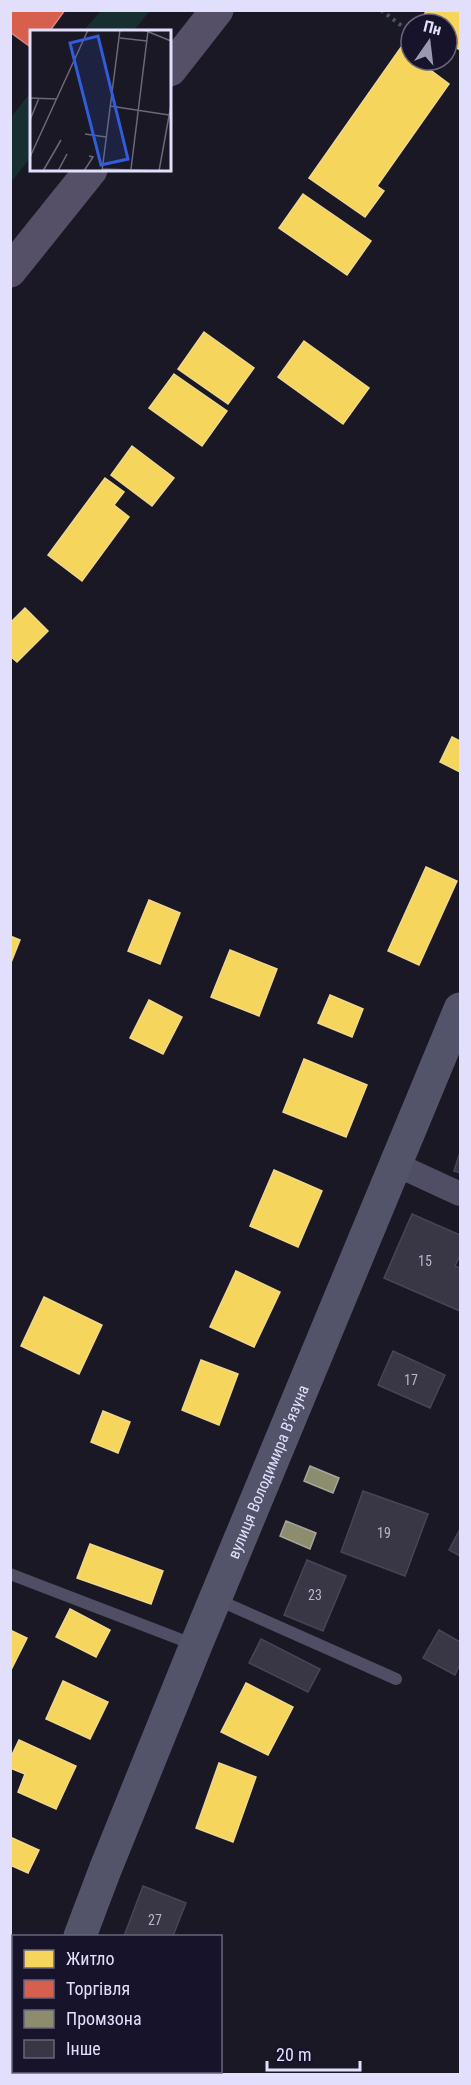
<svg xmlns="http://www.w3.org/2000/svg" width="471" height="2085" font-family="'Roboto Condensed',sans-serif">
	<style>
		.green { fill: #172f30 }
		.homes { fill: #f6d55c; stroke: #f0d88c; stroke-width: 1.5 }
		.shops { fill: #d6604d; stroke: #d98682; stroke-width: 1.5 }
		.industry { fill: #8c8c6e; stroke: #a6a599; stroke-width: 1.5 }
		.building { fill: #393746; stroke: #474457; stroke-width: 1.5 }
		.lines { fill: none; stroke-linecap: round; stroke-linejoin: round }
		.path { stroke: #495461; stroke-width: 4; stroke-dasharray: 3 4.5; stroke-linecap: butt }
		.lane { stroke: #4f4e64; stroke-width: 12 }
		.street { stroke: #4f4e64; stroke-width: 24 }
		.secondary { stroke: #53536a; stroke-width: 33 }
		.primary { stroke: #564f68; stroke-width: 33 }
		.labels { text-anchor: middle; stroke-width: 6; stroke-linejoin: round; paint-order: stroke }
		.number-label { font-size: 14px; fill: #b7b5ce }
		.street-label { font-size: 16px; fill: #e1dffc; stroke: #17132a }
		.inset-road { fill: none; stroke: #6a687b; stroke-width: 1.5 }
		.view { fill: #315cdc; fill-opacity: 0.15; stroke: #315cdc; stroke-width: 3 }
		.inset-edge { fill: none; stroke: #e1dffc; stroke-width: 3 }
	</style>
	<rect width="100%" height="100%" fill="#1a1825"/>
	<g class="green">
		<path d="M101,11v-1l49,1 -17,20h-50z"/>
		<path d="M31,92v65l-20,25v-65z"/>
	</g>
	<g class="homes">
		<path d="M427,10h33v40l-13,-9v-17h-29z"/>
		<path d="M411,33v27h12l-2,3 28,21 -72,102 7,5 -19,26 -56,-39z"/>
		<path d="M303,194l68,47 -24,34 -68,-47z"/>
		<path d="M204,332l50,36 -26,36 -50,-35z"/>
		<path d="M304,341l65,47 -26,36 -65,-47z"/>
		<path d="M174,374l53,37 -25,35 -53,-38z"/>
		<path d="M132,446l42,32 -22,28 -41,-31z"/>
		<path d="M105,478l19,14 -10,13 15,12 -47,64 -34,-26z"/>
		<path d="M25,608l23,23 -31,31 -7,-6v-33z"/>
		<path d="M452,737l8,4v31l-20,-10z"/>
		<path d="M426,867l31,14 -38,84 -31,-14z"/>
		<path d="M149,900l31,13 -20,51 -32,-13z"/>
		<path d="M10,936l10,4 -10,25z"/>
		<path d="M230,950l47,19 -18,47 -48,-19z"/>
		<path d="M330,995l33,14 -11,28 -34,-14z"/>
		<path d="M149,1000l33,17 -19,37 -33,-16z"/>
		<path d="M304,1059l63,26 -21,52 -63,-25z"/>
		<path d="M274,1170l48,21 -24,56 -48,-21z"/>
		<path d="M236,1271l44,21 -26,55 -44,-20z"/>
		<path d="M44,1297l58,28 -23,49 -58,-28z"/>
		<path d="M201,1360l37,14 -19,51 -37,-15z"/>
		<path d="M103,1411l27,11 -12,31 -27,-11z"/>
		<path d="M90,1544l73,27 -12,33 -74,-26z"/>
		<path d="M70,1609l40,21 -14,27 -40,-20z"/>
		<path d="M10,1630l17,8 -17,34z"/>
		<path d="M63,1681l45,21 -18,37 -44,-20z"/>
		<path d="M246,1683l47,24 -25,48 -47,-23z"/>
		<path d="M19,1740l57,26 -20,43 -38,-17 7,-18 -15,-6v-9z"/>
		<path d="M219,1763l37,14 -23,65 -37,-14z"/>
		<path d="M10,1837l29,13 -11,23 -18,-8z"/>
		<path d="M10,1964l4,3v18l-4,3z"/>
	</g>
	<path class="shops" d="M10,10h55l-16,22h-17v16l-22,-16z"/>
	<g class="industry">
		<path d="M310,1466l29,12 -6,15 -29,-12z"/>
		<path d="M286,1521l30,12 -6,16 -30,-13z"/>
	</g>
	<g class="building">
		<path d="M460,1152v21l-6,-2z"/>
		<path d="M412,1214l48,21v20l-5,11 5,2v43l-76,-33z"/>
		<path d="M393,1351l52,24 -15,33 -52,-23z"/>
		<path d="M363,1491l65,23 -23,62 -64,-24z"/>
		<path d="M460,1529v27l-11,-6z"/>
		<path d="M307,1560l39,16 -23,55 -39,-16z"/>
		<path d="M439,1630l21,12v22l-5,11 -32,-17z"/>
		<path d="M261,1639l59,30 -12,23 -59,-29z"/>
		<path d="M143,1886l43,17 -13,33h-49z"/>
	</g>
	<g class="lines">
		<g class="path">
			<path d="M381,10l30,23"/>
			<path d="M10,1944l4,2"/>
		</g>
		<g class="lane">
			<path d="M10,1574l185,71"/>
			<path d="M216,1599l180,80"/>
		</g>
		<path class="street" d="M395,1164l65,30"/>
		<g class="secondary">
			<path id="s1" d="M80,1936l25,-66 91,-225 264,-636"/>
			<path d="M29,2074l1,-2"/>
		</g>
		<g class="primary">
			<path d="M170,70l47,-60"/>
			<path d="M10,271l81,-101"/>
		</g>
	</g>
	<g class="labels">
		<g class="number-label">
			<text x="425" y="1266">15</text>
			<text x="411" y="1385">17</text>
			<text x="384" y="1538">19</text>
			<text x="315" y="1600">23</text>
			<text x="155" y="1925">27</text>
		</g>
		<g class="street-label">
			<text dy="6" stroke="none"><textPath href="#s1" startOffset="501">вулиця Володимира В'язуна</textPath></text>
		</g>
	</g>
	<g transform="translate(30 30)">
		<rect width="141" height="141" fill="#1a1825"/>
		<path class="inset-road" d="M114,0l27,11M90,8l27,3M0,68l27,1M80,76l59,9M0,90l9,-22M55,104l21,3M0,127l58,-127M72,139l57,2M101,139l17,-138M13,141l18,-31M28,141l9,-17M54,141l9,-14 -4,-1M72,141l18,-141M129,141l12,-66"/>
		<path class="view" d="M68,6l30,123 -27,6 -31,-122z"/>
		<rect width="141" height="141" class="inset-edge"/>
	</g>
	<rect width="471" height="2085" fill="none" stroke="#e1dffc" stroke-width="24"/>
	<rect x="12" y="1935" width="210" height="138" fill="#17132a" stroke="#68657e" stroke-width="1.5"/>
	<rect x="24" y="1950" width="30" height="18" fill="#f6d55c" stroke="#68657e" stroke-width="1.5"/>
	<text x="66" y="1965" font-size="18" fill="#e1dffc">Житло</text>
	<rect x="24" y="1980" width="30" height="18" fill="#d6604d" stroke="#68657e" stroke-width="1.5"/>
	<text x="66" y="1995" font-size="18" fill="#e1dffc">Торгівля</text>
	<rect x="24" y="2010" width="30" height="18" fill="#8c8c6e" stroke="#68657e" stroke-width="1.5"/>
	<text x="66" y="2025" font-size="18" fill="#e1dffc">Промзона</text>
	<rect x="24" y="2040" width="30" height="18" fill="#393746" stroke="#68657e" stroke-width="1.5"/>
	<text x="66" y="2055" font-size="18" fill="#e1dffc">Інше</text>
	<g transform="translate(429 42) rotate(14)"><circle r="28" fill="#17132a" stroke="#68657e" stroke-width="1.5"/>
	<path d="M0-4.5L10 22L0 15L-10 22Z" fill="#9b99b1"/>
	<text y="-9" font-size="16" font-weight="bold" text-anchor="middle" fill="#e1dffc">Пн</text>
	</g>
	<path d="M267 2061v9h93v-9" fill="none" stroke="#e1dffc" stroke-width="3"/>
	<text x="276" y="2061" font-size="18" fill="#e1dffc" stroke="#17132a" stroke-width="4.5" paint-order="stroke">20 m</text>
</svg>
